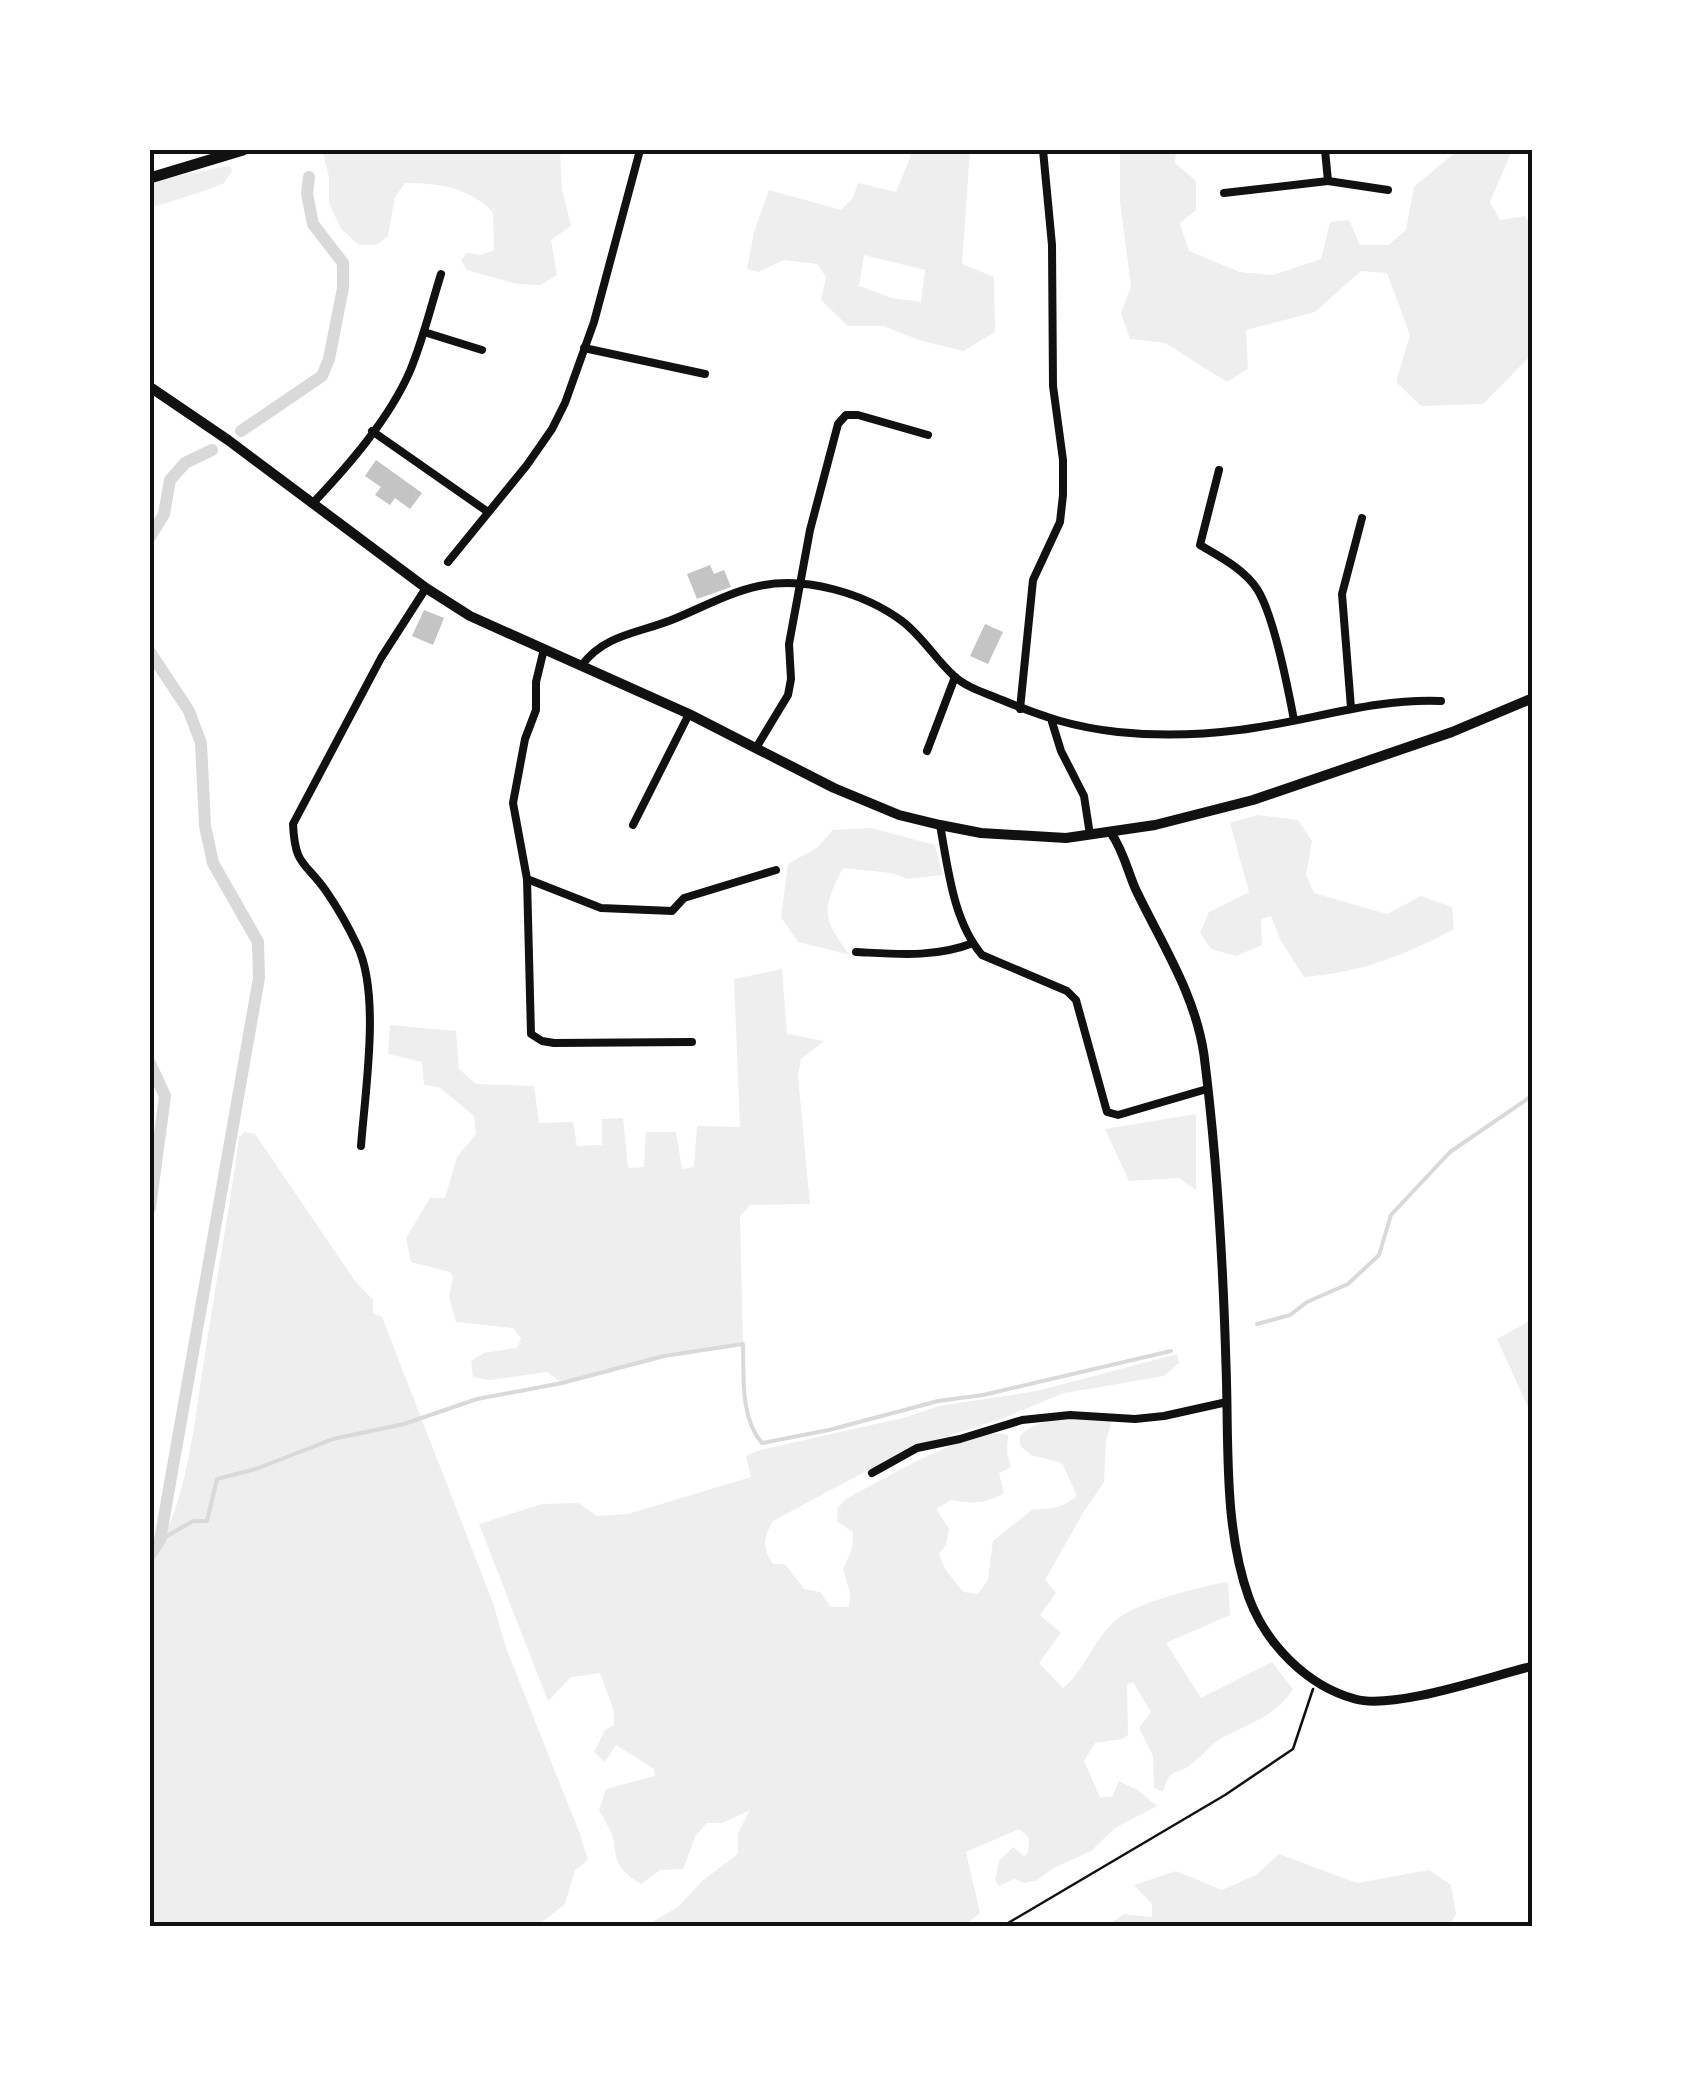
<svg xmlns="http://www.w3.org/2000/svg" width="1683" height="2076" font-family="'Golos Text',sans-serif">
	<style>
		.green { fill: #eee; fill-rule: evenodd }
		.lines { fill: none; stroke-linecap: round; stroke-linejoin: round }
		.stream { stroke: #d9d9d9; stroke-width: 4 }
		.canal { stroke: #d9d9d9; stroke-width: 12 }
		.building { fill: #c4c4c4 }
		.path { stroke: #111; stroke-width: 2.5 }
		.minor { stroke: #111; stroke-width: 8 }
		.tertiary { stroke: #111; stroke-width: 9 }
		.secondary { stroke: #111; stroke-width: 10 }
		.trunk { stroke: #111; stroke-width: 11 }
		.neatline { fill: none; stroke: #111; stroke-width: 4 }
	</style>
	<rect width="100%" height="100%" fill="#fff"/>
	<g class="green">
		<path d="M329,150h231l2,39 9,37 -20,14 6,35 -17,10 -23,-1 -50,-14 -6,-10 6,-7 14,2 13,-5 -1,-38c-25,-25 -54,-29 -88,-29l-10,14 -7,39 -12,9h-17l-18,-16 -12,-26v-26l-6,-24z"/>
		<path d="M910,150h60l-8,114 32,13 1,55 -32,19 -41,-10 -39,-15h-35l-27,-26 5,-23 -9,-13 -33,-4 -26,12 -11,-3 7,-37 15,-42 72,20 12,-12 5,-15 38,9 14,-34zM864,255l61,15 -4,32 -29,-4 -33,-12z"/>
		<path d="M1120,150h56l-1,13 21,18v29l-16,13 9,28 51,21 33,3 48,-16 9,-37 19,-2 11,25h28l18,-15 8,-43 44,-37h49l3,5 -20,47 10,18 25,-4 8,12v125l-50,51 -62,2 -25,-24 14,-47 -23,-62 -26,-2 -46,41 -69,18 2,39 -21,13 -62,-39 -35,-4 -9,-26 10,-26 -11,-86z"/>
		<path d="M230,166l2,5 -8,12 -17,7 -57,18v-27z"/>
		<path d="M1257,815l41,5 14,21 -6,34 8,18 73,21 34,-18 31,11 2,22c-48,26 -95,44 -150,48l-24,-38 -9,-23 -10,3 1,26 -26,11 -25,-7 -11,-16 9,-21 40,-20 -19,-69z"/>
		<path d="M871,828l64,17 8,30 -35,4 -17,-6 -48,-5c-21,41 -22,50 7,87l-52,-13 -17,-25 7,-53 30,-17 15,-17z"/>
		<path d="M782,969l5,65 37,7 -23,18 -3,17 12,128 -60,1 -10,11 3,128 -80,12 -101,27 -15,-11 -57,8 -17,-3 -2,-16 13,-8 33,-5 4,-10 -8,-10 -57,-6 -7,-25 4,-20 -3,-5 -39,-10 -5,-24 24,-40h15l12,-41 19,-23 -2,-18 -35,-29 -15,-2 -2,-23 -34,-8 2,-29 66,6 3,38 17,15 58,2 5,37 34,-1 4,24 25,-1v-26l21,-1 5,50 16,-1 2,-35h30l6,37 12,-2 3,-41 43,1 -6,-148z"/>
		<path d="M1196,1114v76l-17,-12 -50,3 -24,-52z"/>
		<path d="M244,1132l11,2 100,147 18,19v13l9,4 111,286 13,45 74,186 8,26 -13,10 -10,34 -24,19 1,3h-392v-365c37,-52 44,-138 54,-200 11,-75 25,-148 35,-223z"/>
		<path d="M1533,1319v99l-36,-79z"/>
		<path d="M1177,1354l2,9 -15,13 -100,17 -63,26 -66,21 -67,30 -95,51c-10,17 -11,27 0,43h12l19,25 16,3 11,15h18l1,-14 -7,-24 9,-20 1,-17 -15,-10 -1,-13 9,-10c31,-16 130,-76 162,-64l-1,18 4,14 -12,6 5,20c-18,11 -33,11 -53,7l-15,9 13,20 -3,16 -7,9 6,15 18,23 15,2 10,-14 5,-39 40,-32c17,1 30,-1 44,-13l-15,-33 -31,-8 -11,-9v-10c23,-22 63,-22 93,-19l-7,24 -2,41 -21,31 -38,67 11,13 -16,22 21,18 -22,30 24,25c23,-18 30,-49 53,-68 19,-17 85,-34 112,-38l2,33 -64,28 35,55 71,-36 21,27c-17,27 -42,34 -70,48 -12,7 -19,17 -29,25 -17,15 -24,3 -31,30l-9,-4 -1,-32 -14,-28 12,-16 -18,-30 -6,3 1,50 -6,4 -27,4 -11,18 16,36h12l7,-16 20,10 18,15 -42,22 -24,23 -39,18 -16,12 -12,2 -10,-4 -15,7 -4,-6 4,-19 14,-14 11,9 4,-4 1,-14 -10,-9 -53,23 14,61 -16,13h-319l33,-19 24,-26 36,-27v-21l12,-23 -28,13h-15l-11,12 -13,34 -23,1 -19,14c-20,-12 -25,-19 -27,-41 -1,-11 -10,-23 -15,-33l7,-21 49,-13 -1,-7 -38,-24 -11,17 -11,-10 11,-22 9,-5v-14l-14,-38 -29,4 -23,24 -69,-177 63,-20 36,-1 19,13 31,-2 123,-37 -5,-21 14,-6 147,-33 32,-11 98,-15z"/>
		<path d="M1279,1854l78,29 72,-13 22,15 5,29 -7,12h-342l17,-12 28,3v-13l-18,-19 42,-14 46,19 34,-15z"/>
	</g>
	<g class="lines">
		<g class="stream">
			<path d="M1257,1324l33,-9 17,-13 41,-18 31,-29 12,-40 59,-63 83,-57"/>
			<path d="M160,1540l33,-19h14l10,-42 39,-10 77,-30 71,-15 73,-25 85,-16 102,-27 79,-12c1,32 -3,74 19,99l67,-13 109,-29 45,-6 188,-44"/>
		</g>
		<g class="canal">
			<path d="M241,431l81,-55 7,-17 14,-71v-25l-30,-39 -6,-30 2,-17"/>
			<path d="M150,537l14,-23 6,-34 15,-17 27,-13"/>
			<path d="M150,652l39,59 12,32 4,83 8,37 45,79 1,36 -99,562 -10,15"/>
			<path d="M150,1063l15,33 -15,112"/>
		</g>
	</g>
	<g class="building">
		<path d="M376,460l46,33 -12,16 -15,-11 -5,7 -15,-10 6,-8 -16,-11z"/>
		<path d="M710,565l4,9 10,-4 7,17 -34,12 -10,-25z"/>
		<path d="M424,610l20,8 -11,27 -21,-9z"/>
		<path d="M985,624l18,8 -15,32 -18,-8z"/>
	</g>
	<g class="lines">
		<path class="path" d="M1003,1926l222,-131 68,-46 20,-60"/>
		<g class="minor">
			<path d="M1328,181l60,9"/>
			<path d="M1224,193l104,-12 -3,-31"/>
			<path d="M424,332l58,18"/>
			<path d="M584,348l121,26"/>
			<path d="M372,431l116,81"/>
			<path d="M1219,470l-19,75c20,12 44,24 57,44 17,26 31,99 37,131"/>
			<path d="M313,503c36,-38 76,-84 97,-132 13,-31 21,-65 31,-97"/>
			<path d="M448,562l79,-97 25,-36 13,-26 29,-81 46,-172"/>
			<path d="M544,649l-8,33v28l-11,29 -12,64 14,76 4,155 11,7 12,2 138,-1"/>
			<path d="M582,665c23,-31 58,-32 92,-46 27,-11 56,-27 85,-33 46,-10 105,7 143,35 21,16 34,39 52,55 13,12 32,17 48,24 41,17 71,27 116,32 39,4 82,3 121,-2 68,-8 133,-32 202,-29"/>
			<path d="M1351,708l-9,-114 20,-76"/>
			<path d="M1020,709l13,-129 27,-58 3,-27v-35l-10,-74 -1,-141 -9,-95"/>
			<path d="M1052,722l9,29 23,45 6,39"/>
			<path d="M756,748l32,-53 3,-16 -2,-35 21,-114 28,-106 8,-9h12l70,20"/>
			<path d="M927,751l28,-74"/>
			<path d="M633,825l56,-111"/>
			<path d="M940,825c8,43 13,96 42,130l85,36 9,9 31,112 11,3 89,-26"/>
			<path d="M527,879l74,29 71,3 12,-13 92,-28"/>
			<path d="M856,952c40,2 79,6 117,-9"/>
			<path d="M361,1146c4,-55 20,-152 -4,-201 -8,-17 -20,-38 -31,-54 -21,-30 -31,-24 -33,-67l88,-166 45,-70"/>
			<path d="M872,1473l45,-25 43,-9 62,-19 48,-5 65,4 29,-3 63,-14"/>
		</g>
		<path class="tertiary" d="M1111,833c12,17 16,36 24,55 26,55 60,105 69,167 13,102 19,207 22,310 3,76 -3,161 23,233 17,46 58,88 106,101 40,11 136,-23 178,-33"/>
		<path class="secondary" d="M150,387l78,53 198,148 44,28 219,98 145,74 65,27 41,10 41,8 85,5 89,-13 98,-25 199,-68 81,-34"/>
		<path class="trunk" d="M150,178l93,-28"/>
	</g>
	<rect width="1683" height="2076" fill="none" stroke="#ffffff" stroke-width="305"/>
	<rect x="152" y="152" width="1378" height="1772" class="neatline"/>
</svg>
